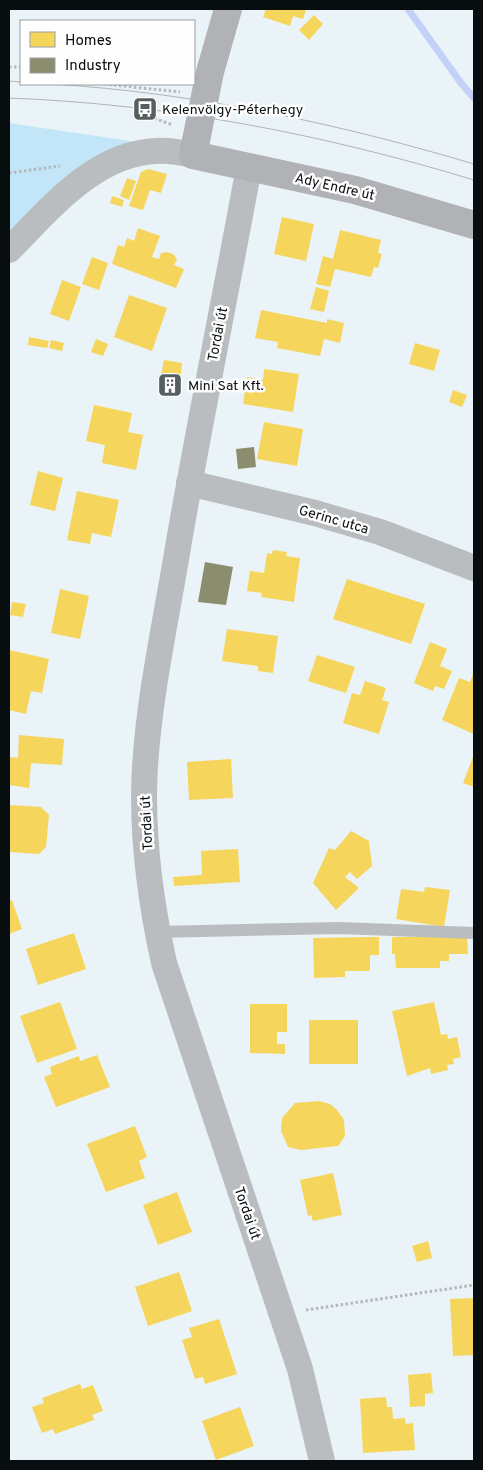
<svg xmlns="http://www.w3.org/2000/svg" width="483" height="1470" font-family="Overpass,sans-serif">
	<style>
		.green { fill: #c2e6f8 }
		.homes { fill: #f6d55c }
		.industry { fill: #8c8c6e }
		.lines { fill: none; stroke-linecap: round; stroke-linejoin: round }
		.stream { stroke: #c3d1f8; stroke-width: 7 }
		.path { stroke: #b4b8bb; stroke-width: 3; stroke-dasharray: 2.5 2.5; stroke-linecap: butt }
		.lane { stroke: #babdbf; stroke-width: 12 }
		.street { stroke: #babdbf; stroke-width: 26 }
		.secondary { stroke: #b0b2b5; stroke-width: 28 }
		.tram { stroke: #b0b4b6; stroke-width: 1 }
		.labels { text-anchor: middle; stroke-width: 5; stroke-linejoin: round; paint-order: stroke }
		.poi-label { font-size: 14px; fill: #080d0f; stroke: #fefefe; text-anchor: start }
		.street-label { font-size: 14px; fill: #080d0f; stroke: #fefefe }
	</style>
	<rect width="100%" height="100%" fill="#eaf3f7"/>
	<path class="green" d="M9,123l128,19 -128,108z"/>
	<g class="homes">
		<path d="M266,9h40l-3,10 -10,-3 -3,10 -27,-9z"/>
		<path d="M314,15l9,9 -14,16 -10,-10z"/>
		<path d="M148,169l19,5 -6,19 -11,-3 -7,20 -14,-4 12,-34z"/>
		<path d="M127,178l9,3 -7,19 -9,-4z"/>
		<path d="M112,196l12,4 -2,7 -12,-4z"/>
		<path d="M282,217l32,7 -8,37 -32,-7z"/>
		<path d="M138,228l22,8 -8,21 7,2 2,-6 6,-1 6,2 4,5 -3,6 10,4 -8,19 -64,-24 6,-19 6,2 3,-9 7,3z"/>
		<path d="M340,230l41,10 -3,13 4,1 -4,14 -4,-1 -3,10 -36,-8 -5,18 -14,-3 7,-28 10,3z"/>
		<path d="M92,257l16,6 -9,27 -17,-6z"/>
		<path d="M62,280l19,7 -12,34 -19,-7z"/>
		<path d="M316,287l13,4 -5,21 -14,-3z"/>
		<path d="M129,295l38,13 -15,43 -38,-14z"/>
		<path d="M261,310l66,13v-4l17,4 -4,20 -16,-4 -4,17 -43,-8 1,-6 -23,-4z"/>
		<path d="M29,337l20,4 -2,7 -19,-3z"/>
		<path d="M96,339l12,5 -5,12 -12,-4z"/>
		<path d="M51,340l13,3 -2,8 -13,-3z"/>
		<path d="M415,343l25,7 -6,21 -25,-7z"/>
		<path d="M164,360l18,3 -3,33 -21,-4z"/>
		<path d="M264,369l35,5 -6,38 -50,-8 4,-27 16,3z"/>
		<path d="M453,390l14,5 -5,12 -13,-5z"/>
		<path d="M94,405l38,8 -4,19 15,3 -7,35 -34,-7 3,-18 -19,-4z"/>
		<path d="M264,422l39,7 -6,37 -40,-7z"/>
		<path d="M38,471l25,7 -8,33 -25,-6z"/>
		<path d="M77,491l42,9 -8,37 -19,-4 -2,11 -23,-4z"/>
		<path d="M273,550l14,2 -1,4 14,2 -6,44 -33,-5 1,-4 -15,-2 3,-20 14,2 3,-20 5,1z"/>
		<path d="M347,579l78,25 -14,40 -78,-25z"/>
		<path d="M60,589l29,7 -9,43 -29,-6z"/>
		<path d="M12,602l14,2 -3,13 -13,-2z"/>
		<path d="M227,629l51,7 -5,37 -15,-2v-5l-36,-5z"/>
		<path d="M430,642l17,7 -7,17 12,5 -8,18 -9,-3 -2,5 -19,-8z"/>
		<path d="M9,650l40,9 -7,34 -11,-2 -5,23 -17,-4z"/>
		<path d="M317,655l38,12 -9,26 -38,-12z"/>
		<path d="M474,671v63l-32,-14 17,-42 11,4z"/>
		<path d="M365,681l21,7 -4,12 7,2 -10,32 -36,-11 9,-30 8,2z"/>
		<path d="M19,735l45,4 -2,26 -31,-2 -2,25 -20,-3v-28l9,1z"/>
		<path d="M473,757l1,1v29l-11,-4z"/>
		<path d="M231,759l2,39 -44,2 -2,-38z"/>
		<path d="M9,805l32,2 8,8 -3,32 -7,7 -30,-2z"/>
		<path d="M351,831l18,10 3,25 -15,13 -7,-7 -5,5 14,11 -23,22 -23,-27 16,-35 6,2z"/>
		<path d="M238,849l2,33 -66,4 -1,-9 29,-2 -1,-24z"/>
		<path d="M425,887l25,3 -6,37 -48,-8 5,-30 23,3z"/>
		<path d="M12,900l10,29 -13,5v-33z"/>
		<path d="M74,933l12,36 -48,16 -12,-36z"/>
		<path d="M467,936l1,18h-19v7h-9v7h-44l-1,-14h-3v-17z"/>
		<path d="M370,937h9v18h-9v16h-25v6l-31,1 -1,-40z"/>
		<path d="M60,1002l17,47 -40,14 -17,-47z"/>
		<path d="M434,1002l7,33 6,-1 1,5 9,-2 4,20 -8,2 1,5 -7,1 1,5 -17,4 -1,-6 -23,8 -15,-65z"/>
		<path d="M250,1004h37v28h-10v12h8v10l-35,-1z"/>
		<rect x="309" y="1020" width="49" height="44"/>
		<path d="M97,1055l13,32 -54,20 -12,-30 8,-3 -2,-7 29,-11 1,5z"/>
		<path d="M319,1101l11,3 7,6 7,10 1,16 -7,10 -37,4 -13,-3 -7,-16 1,-13 13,-15z"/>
		<path d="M135,1126l12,31 -8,4 6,17 -39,14 -19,-48z"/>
		<path d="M333,1173l9,42 -29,6 -2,-6 -3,1 -8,-36z"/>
		<path d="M177,1192l15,40 -34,13 -15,-40z"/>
		<path d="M428,1241l4,17 -15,4 -5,-16z"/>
		<path d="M179,1272l13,39 -44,15 -13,-39z"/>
		<path d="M474,1298v57l-21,1 -3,-57z"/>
		<path d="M219,1319l18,55 -32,10 -2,-7 -8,2 -13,-39 10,-3 -3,-9z"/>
		<path d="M431,1373l2,20 -8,1v12l-15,1 -2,-32z"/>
		<path d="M80,1384l2,5 11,-4 10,26 -11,4 2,5 -39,14 -2,-5 -11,4 -10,-26 12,-4 -2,-5z"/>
		<path d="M386,1397l1,10h5l1,12 12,-1 1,6 7,-1 2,27 -52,3 -3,-54z"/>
		<path d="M240,1407l14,39 -38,14 -14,-39z"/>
	</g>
	<g class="industry">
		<path d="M254,447l2,20 -18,2 -2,-20z"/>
		<path d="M205,562l28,5 -7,38 -28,-3z"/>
	</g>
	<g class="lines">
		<path class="stream" d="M408,9l53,74 13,15"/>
		<g class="path">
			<path d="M9,67h12"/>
			<path d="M104,84l76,8"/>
			<path d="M145,115l28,10"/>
			<path d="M9,173l51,-7"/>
			<path d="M306,1310l168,-25"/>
		</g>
		<path class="lane" d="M157,932l182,-4 135,5"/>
		<g class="street">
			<path d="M249,167c-23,125 -48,249 -70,374 -12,75 -29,149 -34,225 -4,65 5,133 19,197l136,406 22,92"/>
			<path d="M9,250c40,-40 85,-96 146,-99 13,-1 25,1 38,4"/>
			<path d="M189,483l126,30 65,19 94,36"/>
		</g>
		<path class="secondary" d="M228,9l-18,63 -17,83 162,35 119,35"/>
		<g class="tram">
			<path d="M9,81l12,1"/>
			<path d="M52,84c144,9 284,39 422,80"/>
			<path d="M9,98c158,6 314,36 465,82"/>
		</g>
	</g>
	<defs>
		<symbol id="bus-square" viewBox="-11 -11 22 22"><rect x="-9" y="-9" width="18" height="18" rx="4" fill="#575e60" stroke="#fefefe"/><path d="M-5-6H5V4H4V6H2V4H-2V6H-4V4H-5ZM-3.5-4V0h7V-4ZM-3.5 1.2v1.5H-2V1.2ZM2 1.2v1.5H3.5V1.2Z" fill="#fff"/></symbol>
		<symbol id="building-square" viewBox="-11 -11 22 22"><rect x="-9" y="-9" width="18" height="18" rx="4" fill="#575e60" stroke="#fefefe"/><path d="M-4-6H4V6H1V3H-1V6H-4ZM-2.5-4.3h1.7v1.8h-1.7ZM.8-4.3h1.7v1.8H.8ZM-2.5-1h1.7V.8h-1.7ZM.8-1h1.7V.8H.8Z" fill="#fff"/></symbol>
	</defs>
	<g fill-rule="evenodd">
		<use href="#bus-square" x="131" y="95" width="28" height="28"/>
		<use href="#building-square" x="156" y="371" width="28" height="28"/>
	</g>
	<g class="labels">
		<g class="poi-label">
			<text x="162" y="114">Kelenvölgy-Péterhegy</text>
			<text x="188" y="390">Mini Sat Kft.</text>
		</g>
		<g class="street-label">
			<text transform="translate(335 186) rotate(13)" y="5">Ady Endre út</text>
			<text transform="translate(217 334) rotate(-79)" y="5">Tordai út</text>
			<text transform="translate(334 519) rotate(16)" y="5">Gerinc utca</text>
			<text transform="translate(146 823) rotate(-93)" y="5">Tordai út</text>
			<text transform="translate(248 1213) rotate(71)" y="5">Tordai út</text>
		</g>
	</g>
	<rect width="483" height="1470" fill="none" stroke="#080d0f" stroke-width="20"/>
	<rect x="20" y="20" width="175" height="65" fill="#fefefe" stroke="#9c9e9e"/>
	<rect x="30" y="32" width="25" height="15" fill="#f6d55c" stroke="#9c9e9e"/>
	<text x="65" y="45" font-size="15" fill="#080d0f">Homes</text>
	<rect x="30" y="58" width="25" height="15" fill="#8c8c6e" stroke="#9c9e9e"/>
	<text x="65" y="70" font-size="15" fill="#080d0f">Industry</text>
</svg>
